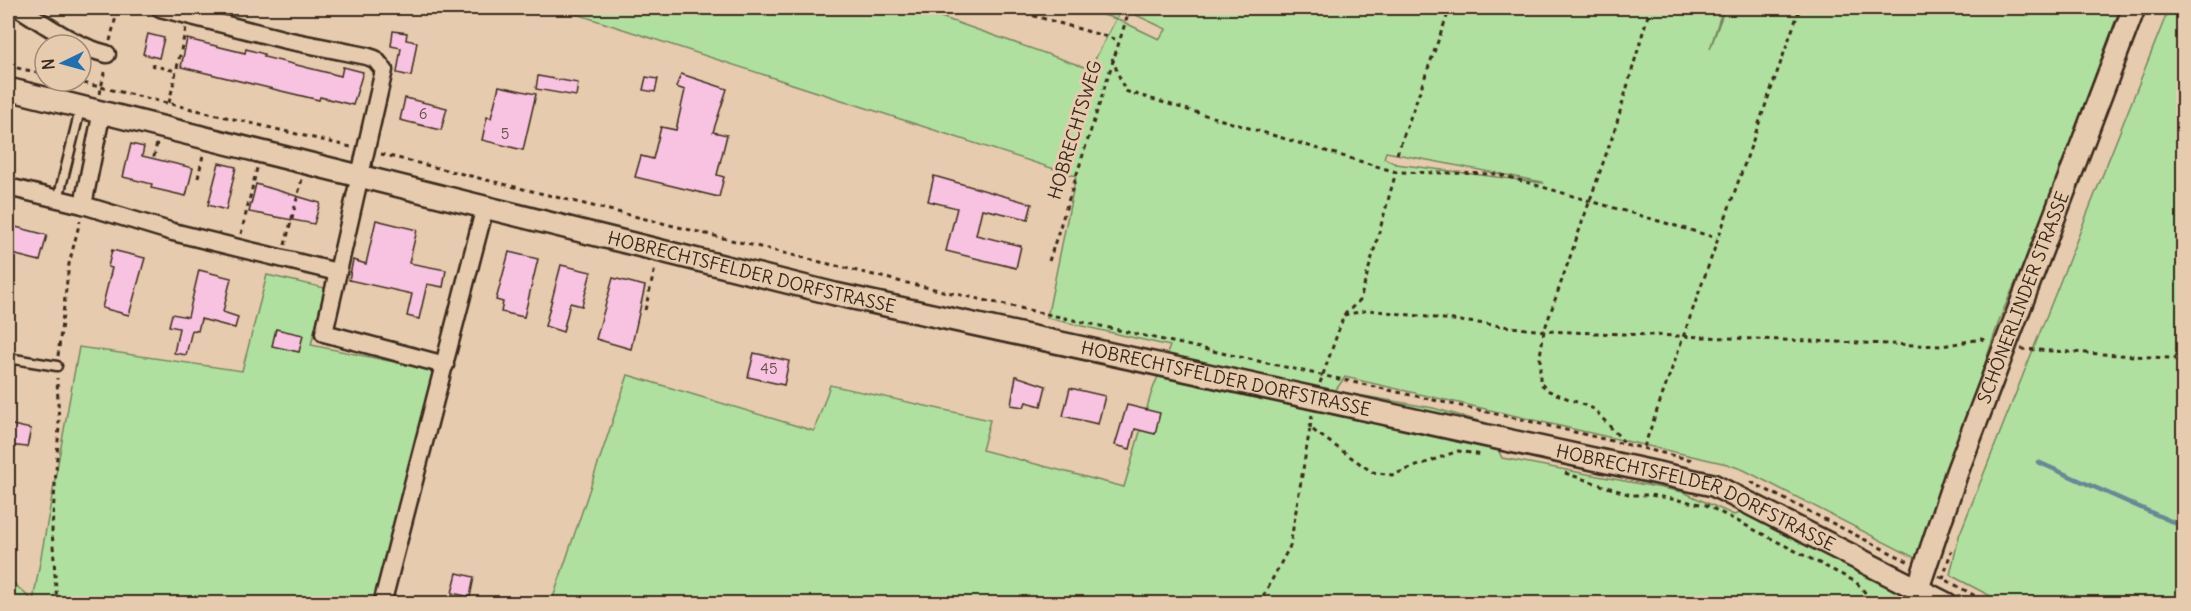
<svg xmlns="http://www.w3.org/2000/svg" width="2191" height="611" font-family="Delius,sans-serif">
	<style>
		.green { fill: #b0e09f; stroke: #76855e; stroke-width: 1.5; fill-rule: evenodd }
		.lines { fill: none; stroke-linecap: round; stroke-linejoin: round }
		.stream { stroke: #688897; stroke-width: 4.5 }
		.building { fill: #f8c3e0; stroke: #3b2a1e; stroke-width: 1.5 }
		.service-casing { stroke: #3b2a1e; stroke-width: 13 }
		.minor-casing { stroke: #3b2a1e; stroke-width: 21 }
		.tertiary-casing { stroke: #3b2a1e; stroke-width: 26 }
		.path { stroke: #3b2a1e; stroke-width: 3; stroke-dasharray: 4.5 4.5; stroke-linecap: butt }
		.service { stroke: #e6cbae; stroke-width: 8 }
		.minor { stroke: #e6cbae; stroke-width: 16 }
		.tertiary { stroke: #e6cbae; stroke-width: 21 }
		.labels { text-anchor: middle; stroke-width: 6; stroke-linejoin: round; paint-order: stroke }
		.number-label { font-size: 15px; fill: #6a504e }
		.street-label { font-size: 18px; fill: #3b2a1e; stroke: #e6cbae }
	</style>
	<rect width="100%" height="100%" fill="#e6cbae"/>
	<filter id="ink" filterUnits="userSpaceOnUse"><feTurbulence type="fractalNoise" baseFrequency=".0167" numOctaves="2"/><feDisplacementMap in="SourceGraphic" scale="12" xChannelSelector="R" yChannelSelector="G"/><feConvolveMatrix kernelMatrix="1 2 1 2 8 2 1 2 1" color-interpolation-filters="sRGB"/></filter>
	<g filter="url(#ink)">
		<g class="green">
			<path d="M558,8h357l175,61 26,-50 -35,-11h642l-13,41 15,-41h395l-87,234 -33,76 -81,242 -175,-90 -17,-6 -382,-87 -10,14 98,17 53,15 16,35 181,34 51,23 13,-4 173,92 -1369,1 77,-229 186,56 16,-46 160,35 -8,30 142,37 27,-93 19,-48 -123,-28 29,-142zM1121,8l45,21v1l-7,9 -42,-20zM1386,152l156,30 1,1 -147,-19 -12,-6z"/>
			<path d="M2169,8h15l-1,595h-179l-54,-28 9,-39z"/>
			<path d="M267,275l58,13 -14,57 122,25 -57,233h-368v-25l25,23 46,-254 163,24z"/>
		</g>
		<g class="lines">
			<path class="stream" d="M2038,462l146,65"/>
		</g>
		<g class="building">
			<path d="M393,31l14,2 -1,7 11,2 -6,34 -14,-3 4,-25 -10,-2z"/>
			<path d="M148,34l16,4 -5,20 -16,-4z"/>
			<path d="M187,39l58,14 1,-4 18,5v3l77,19 2,-9 20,5 -10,33 -33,-8 -1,3 -138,-33z"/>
			<path d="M681,74l46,15 -14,43 14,3 -10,40 7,2 -5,20 -84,-20 6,-21 12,3 8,-32 15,3 9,-40 -9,-3z"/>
			<path d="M538,76l40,7 -2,13 -40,-7z"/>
			<path d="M646,77l12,2 -3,13 -12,-2z"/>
			<path d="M499,86l37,8 -13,56 -41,-10 5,-23 4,1z"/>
			<path d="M405,98l42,10 -6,22 -41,-10z"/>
			<path d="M131,144l13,3 -2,9 51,12 -7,28 -35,-8 1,-4 -29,-7z"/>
			<path d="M219,163l17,4 -10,43 -18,-5z"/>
			<path d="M934,176l98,28 -4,15 -46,-10 -6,26 45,11 -5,22 -70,-17 11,-43 -29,-7z"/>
			<path d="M256,184l64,19 -6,21 -65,-12z"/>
			<path d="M376,220l41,10 -8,33 37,7 -3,17 -16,-3 -8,35 -12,-3 5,-22 -63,-14 4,-20 13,4z"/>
			<path d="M8,225l39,10 -7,26 -32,-8z"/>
			<path d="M112,250l33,8 -16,57 -27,-7 10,-40 -4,-1z"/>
			<path d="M509,252l29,7 -14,58 -23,-5 2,-10 -7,-2z"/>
			<path d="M561,265l30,7 -9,34 -12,-3 -7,29 -18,-6z"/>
			<path d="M199,270l32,8 -8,34 15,5 -3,11 -34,-9 -3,12 -6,-1 -6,25 -12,-2 5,-25 -10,-2 3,-12 16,3z"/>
			<path d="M613,278l32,8 -14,63 -35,-10z"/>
			<path d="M276,329l27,6 -4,17 -27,-6z"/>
			<path d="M754,353l35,8 -5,24 -36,-8z"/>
			<path d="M1016,376l30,10 -5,20 -15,-4 -2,5 -13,-2z"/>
			<path d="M1070,388l35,8 -7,28 -35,-8z"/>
			<path d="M1127,405l33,8 -5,21 -20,-5 -5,20 -15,-4z"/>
			<path d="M8,424l23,5 -4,18 -19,-2z"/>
			<path d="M457,573l17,4 -4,20 -18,-4z"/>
		</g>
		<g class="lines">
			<defs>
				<g id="service">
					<path d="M58,199l23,-93"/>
					<path d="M8,358l49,8"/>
				</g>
				<g id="minor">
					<path d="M19,8c27,17 57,39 88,46"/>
					<path d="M160,8l126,32 80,16 9,3 9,11 -60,263 121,32"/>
					<path d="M8,187l75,18 90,27 164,40"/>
					<path d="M83,205l19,-94"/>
					<path d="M382,604l103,-397"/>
				</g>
				<g id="tertiary">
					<path id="s1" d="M8,89l827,205 878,191 234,119"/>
					<path id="s2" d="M1918,588l39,-116 177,-464"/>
				</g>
			</defs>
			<use href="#service" class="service-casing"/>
			<use href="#minor" class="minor-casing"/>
			<use href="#tertiary" class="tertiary-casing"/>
			<g class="path">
				<path d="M1007,8l111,32"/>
				<path d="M110,41l8,-33"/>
				<path d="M1112,58l13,33 271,81 102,2 219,64"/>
				<path d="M151,65l25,6"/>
				<path d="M8,66l37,8"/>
				<path d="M75,81l276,66"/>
				<path d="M100,94l5,-26"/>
				<path d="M169,103l17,-75"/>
				<path d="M381,154l517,127 630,140 164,39"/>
				<path d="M1397,154l53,-146"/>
				<path d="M154,157l3,-14"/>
				<path d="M198,178l5,-23"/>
				<path d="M241,234l16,-66"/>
				<path d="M285,245l17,-66"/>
				<path d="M1049,261l81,-253"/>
				<path d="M645,310l10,-42"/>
				<path d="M1344,315l16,-15 36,-128"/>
				<path d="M2021,349l163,10"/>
				<path d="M58,356l11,-92 11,-43"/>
				<path d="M1320,383l24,-68 25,-5 175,21 398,15 39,-7 7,2"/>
				<path d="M1310,428l2,-13"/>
				<path d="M1624,442l-30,-33 -45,-18 -9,-8v-27l4,-25 71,-202 35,-121"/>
				<path d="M1644,447l156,-439"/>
				<path d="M1565,473l66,22h19l56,10 150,77 19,22"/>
				<path d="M1751,482l158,80"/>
				<path d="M1939,576l51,28"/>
				<path d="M1943,579l8,-28"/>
				<path d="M57,604l-5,-74 7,-104 -2,-48"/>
				<path d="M1259,604l31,-58 20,-118 62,44 20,3 66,-24 24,4"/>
			</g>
			<use href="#service" class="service"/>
			<use href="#minor" class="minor"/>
			<use href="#tertiary" class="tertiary"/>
		</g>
	</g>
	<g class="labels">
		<g class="number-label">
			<text x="423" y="119">6</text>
			<text x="505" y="139">5</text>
			<text x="769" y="374">45</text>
		</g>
		<g class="street-label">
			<text transform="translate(1075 130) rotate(-73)" y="6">HOBRECHTSWEG</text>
			<text dy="6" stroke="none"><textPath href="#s1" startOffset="766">HOBRECHTSFELDER DORFSTRASSE</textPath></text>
			<text dy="6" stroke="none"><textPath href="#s2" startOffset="309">SCHÖNERLINDER STRASSE</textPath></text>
			<text dy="6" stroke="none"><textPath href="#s1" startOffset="1252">HOBRECHTSFELDER DORFSTRASSE</textPath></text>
			<text dy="6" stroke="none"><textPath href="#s1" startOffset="1738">HOBRECHTSFELDER DORFSTRASSE</textPath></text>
		</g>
	</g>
	<rect width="2191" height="611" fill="none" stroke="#e6cbae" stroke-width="30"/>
	<rect x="15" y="15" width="2161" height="581" fill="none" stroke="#3b2a1e" stroke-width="2" filter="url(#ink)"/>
	<g transform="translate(63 63) rotate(265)"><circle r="28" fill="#e6cbae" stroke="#a28b74" stroke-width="1.5"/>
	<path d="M0-4.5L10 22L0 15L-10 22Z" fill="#1f6fb2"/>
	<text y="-9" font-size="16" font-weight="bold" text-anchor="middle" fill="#3b2a1e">N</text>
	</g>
</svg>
